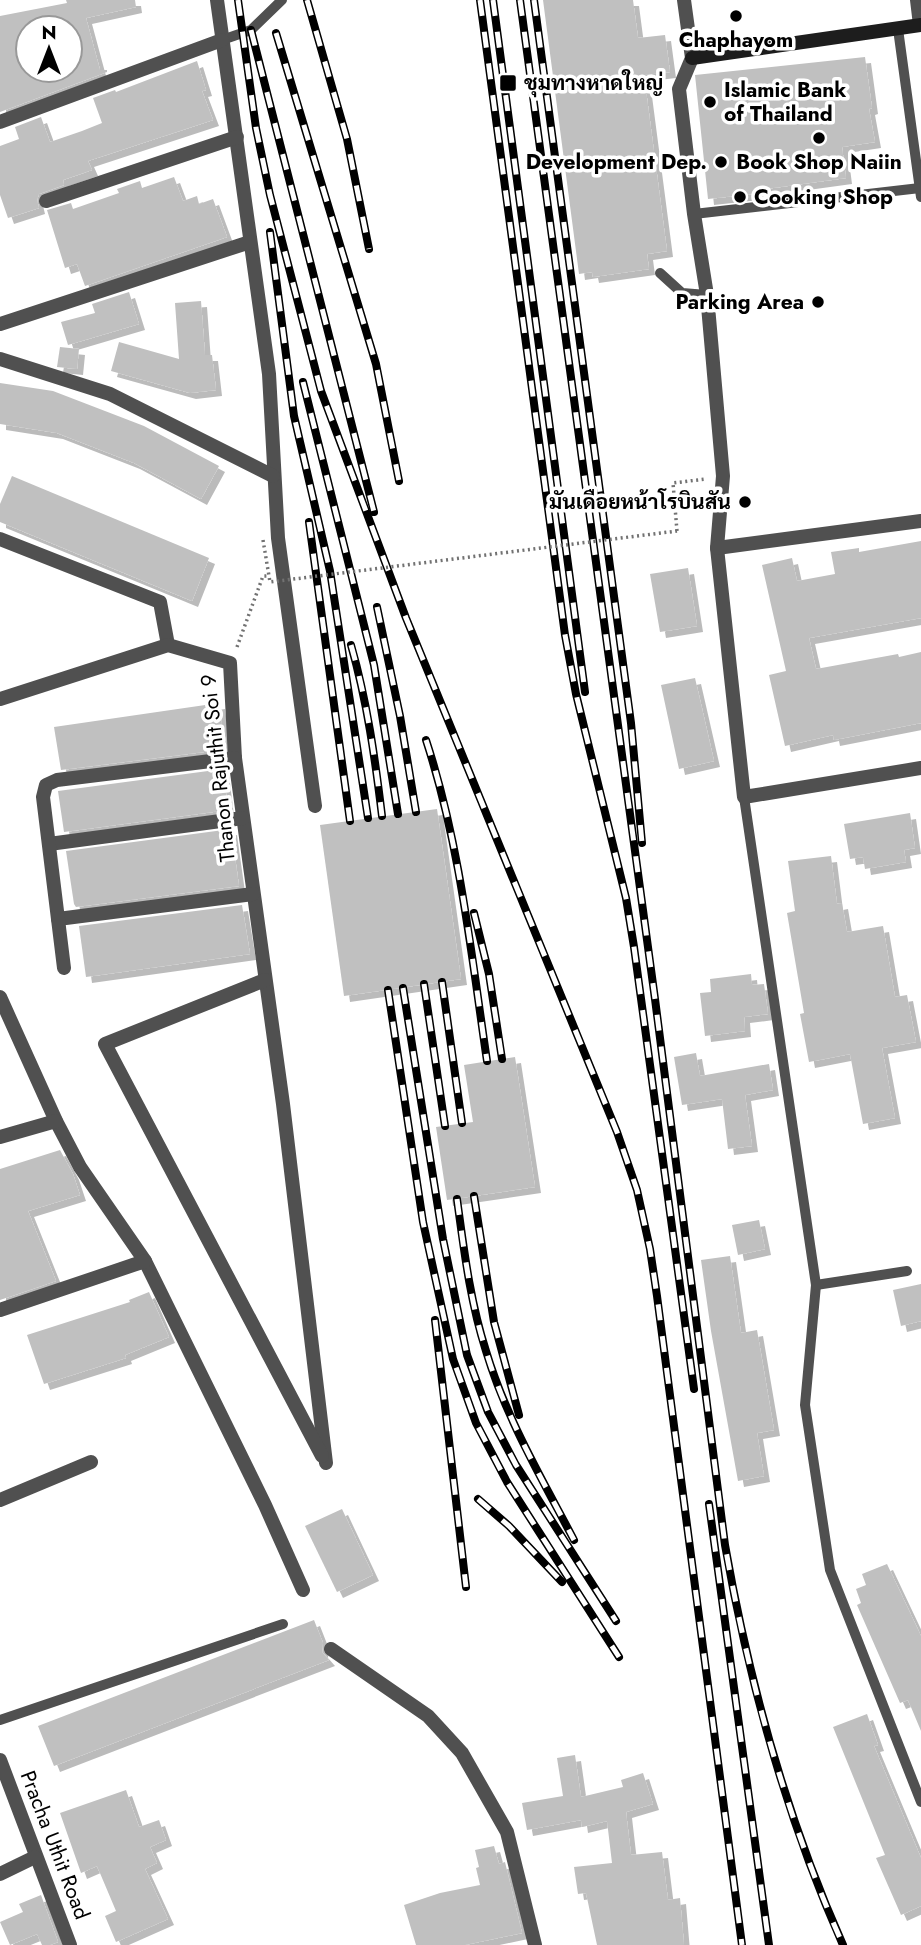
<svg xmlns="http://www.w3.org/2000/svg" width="921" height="1945" font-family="Jost,Sarabun,sans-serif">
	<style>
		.building { fill: #c0c0c0; fill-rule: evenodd; filter: url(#shadow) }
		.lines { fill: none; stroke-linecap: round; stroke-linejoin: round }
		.path { stroke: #727272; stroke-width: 3.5; stroke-dasharray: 2 3.5; stroke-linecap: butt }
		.lane { stroke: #505050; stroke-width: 10 }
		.street { stroke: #505050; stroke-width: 14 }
		.secondary { stroke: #1d1d1d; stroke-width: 14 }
		.rail-casing { stroke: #000; stroke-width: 8 }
		.rail { stroke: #fff; stroke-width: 5; stroke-dasharray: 16; stroke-linecap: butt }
		.path-bridge { stroke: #727272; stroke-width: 3.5; stroke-dasharray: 2 3.5; stroke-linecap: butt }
		.poi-dot { fill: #000; stroke: #fff; stroke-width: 2.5 }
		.labels { text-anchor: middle; stroke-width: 7; stroke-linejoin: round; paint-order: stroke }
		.poi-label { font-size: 21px; font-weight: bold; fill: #000; stroke: #fff; text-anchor: start }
		.street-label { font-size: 21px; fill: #000; stroke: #fff }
	</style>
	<defs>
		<filter id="shadow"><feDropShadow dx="6" dy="6" stdDeviation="0" flood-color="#0004"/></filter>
	</defs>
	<rect width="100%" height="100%" fill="#fff"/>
	<g class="building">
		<path d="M66,0h69l1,7 -50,11 14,52h7v2l-107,40v-96l67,-13zM28,28h42v42h-42z"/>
		<path d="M543,0h90l5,38 27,-3 5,37 -26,3 23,176 -20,3 2,15 -56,8 -1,-5 -13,2z"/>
		<path d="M865,57l7,51 -3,1 6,33 -33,5 4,31 -94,13 1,3 -45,5 -13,-124z"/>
		<path d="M197,61l9,29 -4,1 11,29 -125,41 4,9 -29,10 1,5 -25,9 -2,6 2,8 -31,10 -8,-23v-49l19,-7 -4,-12 26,-10 9,25 32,-11 20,-8 -9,-25 22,-8 1,2z"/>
		<path d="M174,177l9,24 14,-5 2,8 14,-5 14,38 -142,49 -8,-22 -12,4 -18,-58 24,-7 2,6 46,-16 -2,-4 23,-8 2,7z"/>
		<path d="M129,292l10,32 -71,21 -7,-23 34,-9 -3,-9z"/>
		<path d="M201,301l4,54h7l4,35 -26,3 -79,-22 8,-29 60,17 -4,-56z"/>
		<path d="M60,347l19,2 -2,20 -20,-2z"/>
		<path d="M0,383l53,8 91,35 75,40 -18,33 -67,-36 -77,-30 -57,-9z"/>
		<path d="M12,476l197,82 -17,43 -192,-79v-18z"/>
		<path d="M921,541v77l-112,20 7,31 82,-15 1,3 22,-5v71l-87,17 -1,-5 -48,11 -16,-71 17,-4 -24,-106 30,-7 5,23 38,-7 -4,-22 28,-4v4z"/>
		<path d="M688,568l9,58 -37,6 -10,-58z"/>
		<path d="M695,678l19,83 -35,8 -18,-84z"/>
		<path d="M219,703l6,45 -5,2 -159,20 -7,-43z"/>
		<path d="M223,769l5,41 -164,22 -6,-41z"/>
		<path d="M437,809l24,170 -117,17 -24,-171z"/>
		<path d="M910,813l5,35 -11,2 2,12 -41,7 -2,-12 -13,2 -6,-35z"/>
		<path d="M231,829l8,57 -163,21 -2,-3 -8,-53z"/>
		<path d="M831,856l6,48 5,-1 5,29 36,-6 12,71 12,-2 9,47 -34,6 13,70 -32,6 -13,-70 -41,8 -9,-48 4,-1 -17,-100 8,-2 -7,-50z"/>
		<path d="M242,905l8,49 -164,23 -7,-51z"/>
		<path d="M751,974l1,11 12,-1 4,30 -24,3 1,14 -40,5 -5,-43 11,-1 -1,-13z"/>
		<path d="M696,1053l4,23 69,-12 4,26 -28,5 7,51 -24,3 -6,-50 -40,6 -8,-48z"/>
		<path d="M515,1057l20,130 -88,13 -11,-73 37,-5 -9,-57z"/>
		<path d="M60,1150l13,24 7,21 -52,16 28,70 -56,19v-131z"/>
		<path d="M759,1220l6,29 -27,6 -6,-30z"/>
		<path d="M730,1256l11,77 16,-3 17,100 -17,3 7,43 -26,5 -27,-150 -10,-71z"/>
		<path d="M921,1284v37l-20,5 -8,-36z"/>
		<path d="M149,1292l20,45 -44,18 1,3 -82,26 -17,-49 103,-33 -1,-2z"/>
		<path d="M342,1509l31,66 -36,17 -32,-66z"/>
		<path d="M887,1564l34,72v95l-13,-31 -8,3 -43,-98 4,-2 -5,-14 10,-4 -4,-11z"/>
		<path d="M314,1620l9,23 -1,9 7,8 -275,106 -16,-40z"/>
		<path d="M867,1714l11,31 -4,1 47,112v48l-20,9 -25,-57 9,-3 -52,-128z"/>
		<path d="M575,1755l6,42 42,-10 -2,-7 22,-7 10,31 -27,8 5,43 31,-3 6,48 12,-2 4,47h-87l-11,-52 -8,1 -4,-27 38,-4 -5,-42 -25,6 -1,-7 -54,10 -5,-27 41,-7 -6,-38z"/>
		<path d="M126,1790l13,37 20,-7 7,20 -16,7 7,16 -12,6 23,50 -52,23 -11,-26 11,-5 -19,-45 -16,7 -21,-60z"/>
		<path d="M494,1846l5,18 6,-2 17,71 -57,12h-49l-12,-40 36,-12 40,-8 -4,-17 3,-1 -4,-17z"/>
		<path d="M41,1895l17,47 -8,3h-8l-5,-11 -27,11 -10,-23 23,-10 -4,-8z"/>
	</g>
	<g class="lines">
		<g class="path">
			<path d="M677,531l-4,-48 33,-4"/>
			<path d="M237,647l26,-71h4"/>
		</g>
		<g class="lane">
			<path d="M898,29l23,168"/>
			<path d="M222,40l29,-10 31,-30"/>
			<path d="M694,214l226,-26"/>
			<path d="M660,273l22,20 25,2"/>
			<path d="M744,797l72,488 -11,120 25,165 91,232"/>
			<path d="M816,1285l91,-14"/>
			<path d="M0,1720l283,-96"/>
		</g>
		<g class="street">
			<path d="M217,0l52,374 9,164 37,268"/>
			<path d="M684,0l8,58 -13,31 15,125 13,81 16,181 -6,72 27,249 177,-29"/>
			<path d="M917,0l3,25"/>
			<path d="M0,122l222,-82"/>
			<path d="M46,201l191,-64"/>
			<path d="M0,324l250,-82"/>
			<path d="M0,359l110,35 163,82"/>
			<path d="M0,539l160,63 8,43"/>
			<path d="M717,548l204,-27"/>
			<path d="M0,699l168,-54 62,18 5,95 48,346 43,359"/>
			<path d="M49,844l194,-26"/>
			<path d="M58,919l195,-25"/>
			<path d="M64,968l-21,-171 3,-12 11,-5 178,-22"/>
			<path d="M265,980l-160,64 217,412"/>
			<path d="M0,997l56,124 24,46 65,94 120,244 38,85"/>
			<path d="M0,1137l56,-16"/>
			<path d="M0,1310l145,-49"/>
			<path d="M0,1500l91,-38"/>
			<path d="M331,1649l97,67 34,37 45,79 28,113"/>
			<path d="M0,1760l70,185"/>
			<path d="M0,1874l35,-17"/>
		</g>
		<path class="secondary" d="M692,58l229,-33"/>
		<defs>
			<g id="rail">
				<path d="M238,0l18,128 14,67 51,196 85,227 211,514 20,58 13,59 7,47 85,649"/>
				<path d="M307,0l40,139 22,110"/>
				<path d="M480,0l85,635 11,59 50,204 8,49 60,442"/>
				<path d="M493,0l92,692"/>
				<path d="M520,0l135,999 70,546c24,137 61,272 118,400"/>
				<path d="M534,0l97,723 11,120"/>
				<path d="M251,30l123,482"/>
				<path d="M276,33l100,331 23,117"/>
				<path d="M270,232l24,184 36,155 38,247"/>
				<path d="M303,382l71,283 24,149"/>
				<path d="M309,522l41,299"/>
				<path d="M377,607l23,109 16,96"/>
				<path d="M351,645c16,56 24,113 31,171"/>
				<path d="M426,740c34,104 45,213 61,321"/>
				<path d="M474,913l15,61 13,85"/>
				<path d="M442,982l20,141"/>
				<path d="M424,984l21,142"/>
				<path d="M403,988l40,251 24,116 21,57 28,53 100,156"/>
				<path d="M388,990l35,232 30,137 23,64 31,59 112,175"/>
				<path d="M474,1196l20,126 25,93"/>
				<path d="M457,1199c7,51 13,102 29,152 20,67 56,128 88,189"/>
				<path d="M435,1320l31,267"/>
				<path d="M478,1499l31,27 53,56"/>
				<path d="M709,1504l60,441"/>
			</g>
		</defs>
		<use href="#rail" class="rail-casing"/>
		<use href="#rail" class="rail"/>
		<path class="path-bridge" d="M263,540l7,42 407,-51"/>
	</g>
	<g class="poi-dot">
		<circle cx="736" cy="16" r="7"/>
		<rect x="499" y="74" width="18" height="18" rx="3.5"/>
		<circle cx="710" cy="102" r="7"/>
		<circle cx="819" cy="138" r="7"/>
		<circle cx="721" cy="162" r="7"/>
		<circle cx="740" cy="197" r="7"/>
		<circle cx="818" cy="302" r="7"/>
		<circle cx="745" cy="502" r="7"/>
	</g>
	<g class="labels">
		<g class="poi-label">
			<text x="736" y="47" text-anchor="middle">Chaphayom</text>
			<text x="524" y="90">ชุมทางหาดใหญ่</text>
			<text x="724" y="97">Islamic Bank<tspan x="724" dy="24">of Thailand</tspan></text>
			<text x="707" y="169" text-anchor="end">Development Dep.</text>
			<text x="819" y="169" text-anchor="middle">Book Shop Naiin</text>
			<text x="754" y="204">Cooking Shop</text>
			<text x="804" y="309" text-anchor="end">Parking Area</text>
			<text x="731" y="509" text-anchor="end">มันเดือยหน้าโรบินสัน</text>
		</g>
		<g class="street-label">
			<text transform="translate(218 768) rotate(-96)" y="7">Thanon Rajuthit Soi 9</text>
			<text transform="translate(55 1845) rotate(69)" y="7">Pracha Uthit Road</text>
		</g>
	</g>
	<g transform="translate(49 49)"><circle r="33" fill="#ffffff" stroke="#999999" stroke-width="2"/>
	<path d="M0-5L12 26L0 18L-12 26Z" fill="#000000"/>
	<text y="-10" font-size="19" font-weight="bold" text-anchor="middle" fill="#000000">N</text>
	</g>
</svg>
